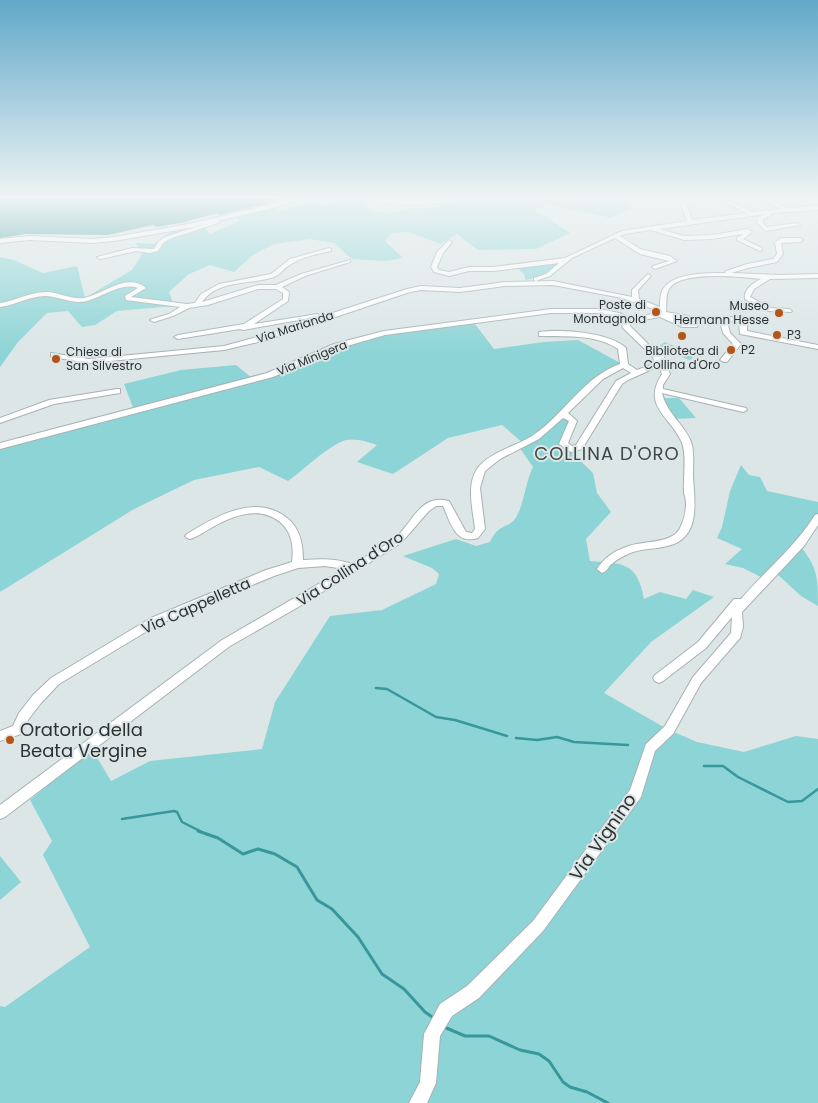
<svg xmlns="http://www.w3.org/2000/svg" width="818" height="1103" font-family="Poppins,sans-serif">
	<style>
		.green { fill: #8cd4d6 }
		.water { fill: #38979a }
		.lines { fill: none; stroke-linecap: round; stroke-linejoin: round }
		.stream-far1 { stroke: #38979a; stroke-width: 2.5 }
		.stream { stroke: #38979a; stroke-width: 3 }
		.minor-casing { stroke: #a8b1b2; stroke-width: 2 }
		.major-casing { stroke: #a8b1b2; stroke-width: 2 }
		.minor { fill: #fff; fill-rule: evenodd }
		.major { fill: #fff; fill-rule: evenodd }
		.poi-dot { fill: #b55414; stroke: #dce6e7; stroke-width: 2 }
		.labels { text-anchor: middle; stroke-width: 4; stroke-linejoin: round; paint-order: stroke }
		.far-poi-label { font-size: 12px; fill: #2d3131; stroke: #dce6e7; text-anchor: start }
		.far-street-label { font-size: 12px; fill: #2d3131; stroke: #dce6e7 }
		.street-label { font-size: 15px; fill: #2d3131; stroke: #dce6e7 }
		.quarter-label { font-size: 18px; letter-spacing: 1px; fill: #3e4646; stroke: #dce6e7 }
		.near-poi-label { font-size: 18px; fill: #2d3131; stroke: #dce6e7; text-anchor: start }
		.near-street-label { font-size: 18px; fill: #2d3131; stroke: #dce6e7 }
	</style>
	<rect width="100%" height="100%" fill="#dce6e7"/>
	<g class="green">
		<path d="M334,199h30l6,12 16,2 26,-4 25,-2 28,-8h157l11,9 -23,10 -60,-14 -16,5 36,24 -34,16 -58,1 -21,-16 -16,10 -33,-12 -16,1 -7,8 18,17 -16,3 -35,-2 -18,-16 -24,-4 -36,5 -21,11 -19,17 -24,-7 -21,9 -20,18 5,14 -57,5 -22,14 -13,2 -14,-16 -21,2 -29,29 -18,25v-110l14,3 29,13 34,-7 8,32 47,-28 10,-16 -6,-11 18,1 22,-16 25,-5 9,11 30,-13 -6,-5 37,-9 8,4 33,-8 14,3z"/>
		<path d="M561,263l-17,13 -18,4 -2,-6 -8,-7z"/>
		<path d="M472,320l22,29 49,-7 35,-2 46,25 -10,4 -50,43 7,5 -6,29 28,27 4,20 14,19 -25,27 4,22c33,3 47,0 54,38l16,-7 26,7 7,-9 21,7 -63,45 -47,51 65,37 28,12 47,10 52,-16 22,3v364h-818v-97l5,1 85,-60 -47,-92 9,-14 -22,-41 62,-51 19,32 39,-20 112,-12 13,-47 55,-86 52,-6 54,-26 3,-10 -7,-6 -29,-12 53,-17 20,7 14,-4c9,-19 15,-12 25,-23 9,-13 10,-36 18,-52l-16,-23 6,-1 -21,-18 -54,13 -55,36 -36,-12 20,-17c-9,-3 -21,-7 -31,-5 -19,6 -42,30 -58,41l-29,-14 -65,13 -60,29 -134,83v-146l134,-36 -10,-26 57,-14 55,-5 16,13 10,-1 62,-27 60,-17z"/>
		<path d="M665,342l1,1 30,11 -6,6 -33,-12z"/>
		<path d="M659,398h20l17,20 -24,1z"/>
		<path d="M741,465l8,10 11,2 7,14 51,11v15l-18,29c18,21 18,33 18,60l-17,-10 -26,-24 -8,8 -24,-12 -18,-4 17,-15 -25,-11 5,-11 8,-36z"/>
		<path d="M0,856l21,26 -21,18z"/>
	</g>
	<path class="water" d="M0,199h279l-13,5 -47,11 -2,-2 -32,9 -28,5 -4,-2 -45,10 -82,-1 -26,4z"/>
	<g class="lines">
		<g class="stream-far1">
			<path d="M376,688l11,1 49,28 19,3 52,16"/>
			<path d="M516,738l21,2 20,-3 17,5 54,3"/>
			<path d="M704,766h19l15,11 50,25 14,-1 16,-12"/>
			<path d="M122,819l52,-8 3,1 5,10 20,10"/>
		</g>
		<g class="stream">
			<path d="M198,831l20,7 25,16 15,-5 17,5 22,13 20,33 15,9 26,28 24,37 22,15 21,23 10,7"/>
			<path d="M444,1027l21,9h24l31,14 19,4 10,7 14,21 7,5 17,5 21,11"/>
		</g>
		<defs>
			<g id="minor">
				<path d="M373,199h24v1l13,1 30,-2 3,2 -3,2 -30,2 -36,-3 -3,-2z"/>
				<path d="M719,199h5l29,13 28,-3 -19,-10h5l21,9 30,-2v4l-44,3 -11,6v4l4,4 30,-4 3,2 -34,6 -9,-8 1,-6 7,-3 -106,15 25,7 28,-1 36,-6 4,3 -9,7 19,9v2l-2,1 -23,-11v-2l6,-4 -31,5 -28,1 -33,-10 -26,4 -5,2 20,13 30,7 7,5 -22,8 -3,-2 1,-1 16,-5 -29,-7 -25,-16 -43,20 -22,18 -14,5 -2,-1v-2l12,-4 13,-11 -66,8h-24l-20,5 -15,-4 -3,-5 6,-15 12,-12 3,2 -9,11 -6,14 2,3 10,2 20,-5h24l72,-9 57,-27 65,-10 -6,-16 3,-2 3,2 5,15 54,-7z"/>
				<path d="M219,217l3,2 -4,4 -49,16 -6,4 -5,8 -8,2 -14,-2 -31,7 -5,1 -3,-2 35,-9 22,1 5,-8 6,-4 49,-16z"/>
				<path d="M781,238h19l3,2 -3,2 -19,1 2,11 -6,8 -29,6 -17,5 49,2 38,-1v4l-48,1 -16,10 -4,8 21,11 18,1 3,2 -1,1 -23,-1 -23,-12c-2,-9 8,-16 16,-20 -20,-2 -80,-9 -92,10 -4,7 -2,16 -3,23l28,5h45l8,5v9l71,14v4l-78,-15 -1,-11 -2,-2h-10l3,12 11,11 -14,18h-3l-4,-2 13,-16 -10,-11 -3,-12h-20l-3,6h-15l-22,-10 -29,5 -1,1v3l25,25 3,-1 4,2 8,22 -7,11v4l83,19 1,2 -4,2 -81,-19c5,22 25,33 30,52 2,10 1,21 1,31 1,22 8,57 -19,68 -13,5 -28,4 -41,8 -6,2 -16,7 -20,11 -5,3 -5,8 -11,10l-5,-4c7,-11 17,-18 29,-22 16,-7 48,-2 55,-21 3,-6 5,-16 5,-22 0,-4 -1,-8 -2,-11 -1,-14 3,-37 -2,-50 -11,-27 -41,-36 -20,-69l-3,-8 -31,14 -6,4 -40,65 -11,3 -12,-8 10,-23 -6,-3 -24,21 -39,20 -15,12 -5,17 5,41 -7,9c-23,7 -27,-15 -35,-32h-7l-7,5 -28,32 -101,63 -70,40 -225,171 -5,2v-14l222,-165 122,-71 -19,-3 -27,2 -24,8 -115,48 -100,60 -18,19 -13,17 -7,14 -21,7v-10l13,-5 6,-13 14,-18 18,-17 100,-60 115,-48 26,-8c2,-15 0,-30 -12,-40 -21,-17 -48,-6 -69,6 -7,4 -14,9 -21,11l-3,-1 -2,-2 2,-2c29,-18 69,-41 100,-16 13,10 16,26 16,42 17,-1 32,-2 49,4 14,-8 31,-16 43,-26 18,-15 25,-45 54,-37l17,31 6,1 3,-4c-2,-19 -9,-43 2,-60 11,-16 39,-23 55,-33 32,-21 51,-59 88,-72l-2,-15c-22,-15 -51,-12 -76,-13h-3v-4c23,-3 70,0 87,16l2,16 9,6 16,-6 1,-3 -1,-4 -30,-29 -1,-5 3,-3 -10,-4 -15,-3h-49l-166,22 -45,13 -67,29 -273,72v-6l267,-70 67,-29 50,-13 167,-22h49l19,4 11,5 28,-5 1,-2 -37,-13 -69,-13 -48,1 -45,6 -39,-2 -11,2 -143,48 -43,10 -135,13 -38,-6v-4l38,6 135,-13 37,-10 146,-47 14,-3 39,2 45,-6 48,-1 79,16v-7l16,-16 3,2 -13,14 1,9 21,8c0,-6 0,-11 2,-16 9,-19 46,-18 63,-18l1,-2 21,-7 26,-5 4,-5 -2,-12zM674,318l19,4 -7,1zM623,368l8,5 -15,8 -40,64 -4,1 -4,-3 9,-22 -9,-8 35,-34z"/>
				<path d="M329,248l2,1v2c-14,3 -29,6 -41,14 -6,3 -9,9 -16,12 -23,8 -56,2 -72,25l56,-17h18l25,-11 49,-14v2l-45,14 -23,11 7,5 -1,9 -34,23 64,-10 1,1 -3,2 -73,13 -3,-1 -62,10 -4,-2 4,-2 66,-11 39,-25v-6l-7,-4h-18l-50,16 -19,3 -16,8 -19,6 -4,-2 2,-1 17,-5 11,-7 -54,-7 -1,-4 13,-8c-17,-6 -35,9 -51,13 -15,4 -28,-5 -42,-5 -15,0 -30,9 -45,11v-4c15,-2 30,-11 46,-11 13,0 25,8 38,6 20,-4 43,-26 62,-10l-15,9 56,7 8,-1 6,-9 18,-10 52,-10 19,-15z"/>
				<path d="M117,389h3v4l-66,11 -54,19v-5l49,-18z"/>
				<path d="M818,514v11l-14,21 -62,66 1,15 -3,11 -39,45 -28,51 -18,17 -14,46 -98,134 -64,67 -27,18 -12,20 -4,47 -9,20h-18l11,-21 4,-48 16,-30 27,-18 66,-65 97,-131 16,-46 19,-18 28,-49 38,-44 1,-16 -26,31 -43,33 -4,2 -4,-2 -2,-3 2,-3 43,-33 36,-43h7c25,-29 54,-52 74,-84z"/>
			</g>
			<path id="major" d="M293,199h9l-29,9 -84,20 -75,13 -22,2 -62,-3 -30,3v-4l30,-3 62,3 22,-2 75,-13z"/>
		</defs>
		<use href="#minor" class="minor-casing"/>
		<use href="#major" class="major-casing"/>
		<use href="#minor" class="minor"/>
		<use href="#major" class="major"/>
	</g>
	<linearGradient id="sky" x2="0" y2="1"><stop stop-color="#61a8c9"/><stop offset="0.56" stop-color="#eff4f4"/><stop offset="1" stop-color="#eff4f4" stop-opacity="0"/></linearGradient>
	<rect width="818" height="353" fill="url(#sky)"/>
	<g class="poi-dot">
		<circle cx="656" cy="312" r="5"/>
		<circle cx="779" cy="313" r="5"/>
		<circle cx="777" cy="335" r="5"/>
		<circle cx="682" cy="336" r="5"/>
		<circle cx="731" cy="350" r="5"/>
		<circle cx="56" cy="359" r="5"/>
		<circle cx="10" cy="740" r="5"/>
	</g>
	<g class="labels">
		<g class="far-poi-label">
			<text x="646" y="309" text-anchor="end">Poste di<tspan x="646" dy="14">Montagnola</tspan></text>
			<text x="769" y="310" text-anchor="end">Museo<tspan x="769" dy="14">Hermann Hesse</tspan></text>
			<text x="787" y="339">P3</text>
			<text x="741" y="354">P2</text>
			<text x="682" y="355" text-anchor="middle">Biblioteca di<tspan x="682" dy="14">Collina d'Oro</tspan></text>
			<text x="66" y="356">Chiesa di<tspan x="66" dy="14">San Silvestro</tspan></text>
		</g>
		<g class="far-street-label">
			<text transform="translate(295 327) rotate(-18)" y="4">Via Marianda</text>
			<text transform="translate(312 358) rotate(-22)" y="4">Via Minigera</text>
		</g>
		<g class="street-label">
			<text transform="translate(350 569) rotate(-33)" y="5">Via Collina d'Oro</text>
			<text transform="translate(196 606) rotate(-24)" y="5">Via Cappelletta</text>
		</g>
		<g class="quarter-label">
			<text x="607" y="460">COLLINA D'ORO</text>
		</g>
		<g class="near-poi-label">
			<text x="20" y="736">Oratorio della<tspan x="20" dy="21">Beata Vergine</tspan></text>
		</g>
		<g class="near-street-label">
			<text transform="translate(603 837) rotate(-55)" y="6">Via Vignino</text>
		</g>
	</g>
</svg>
